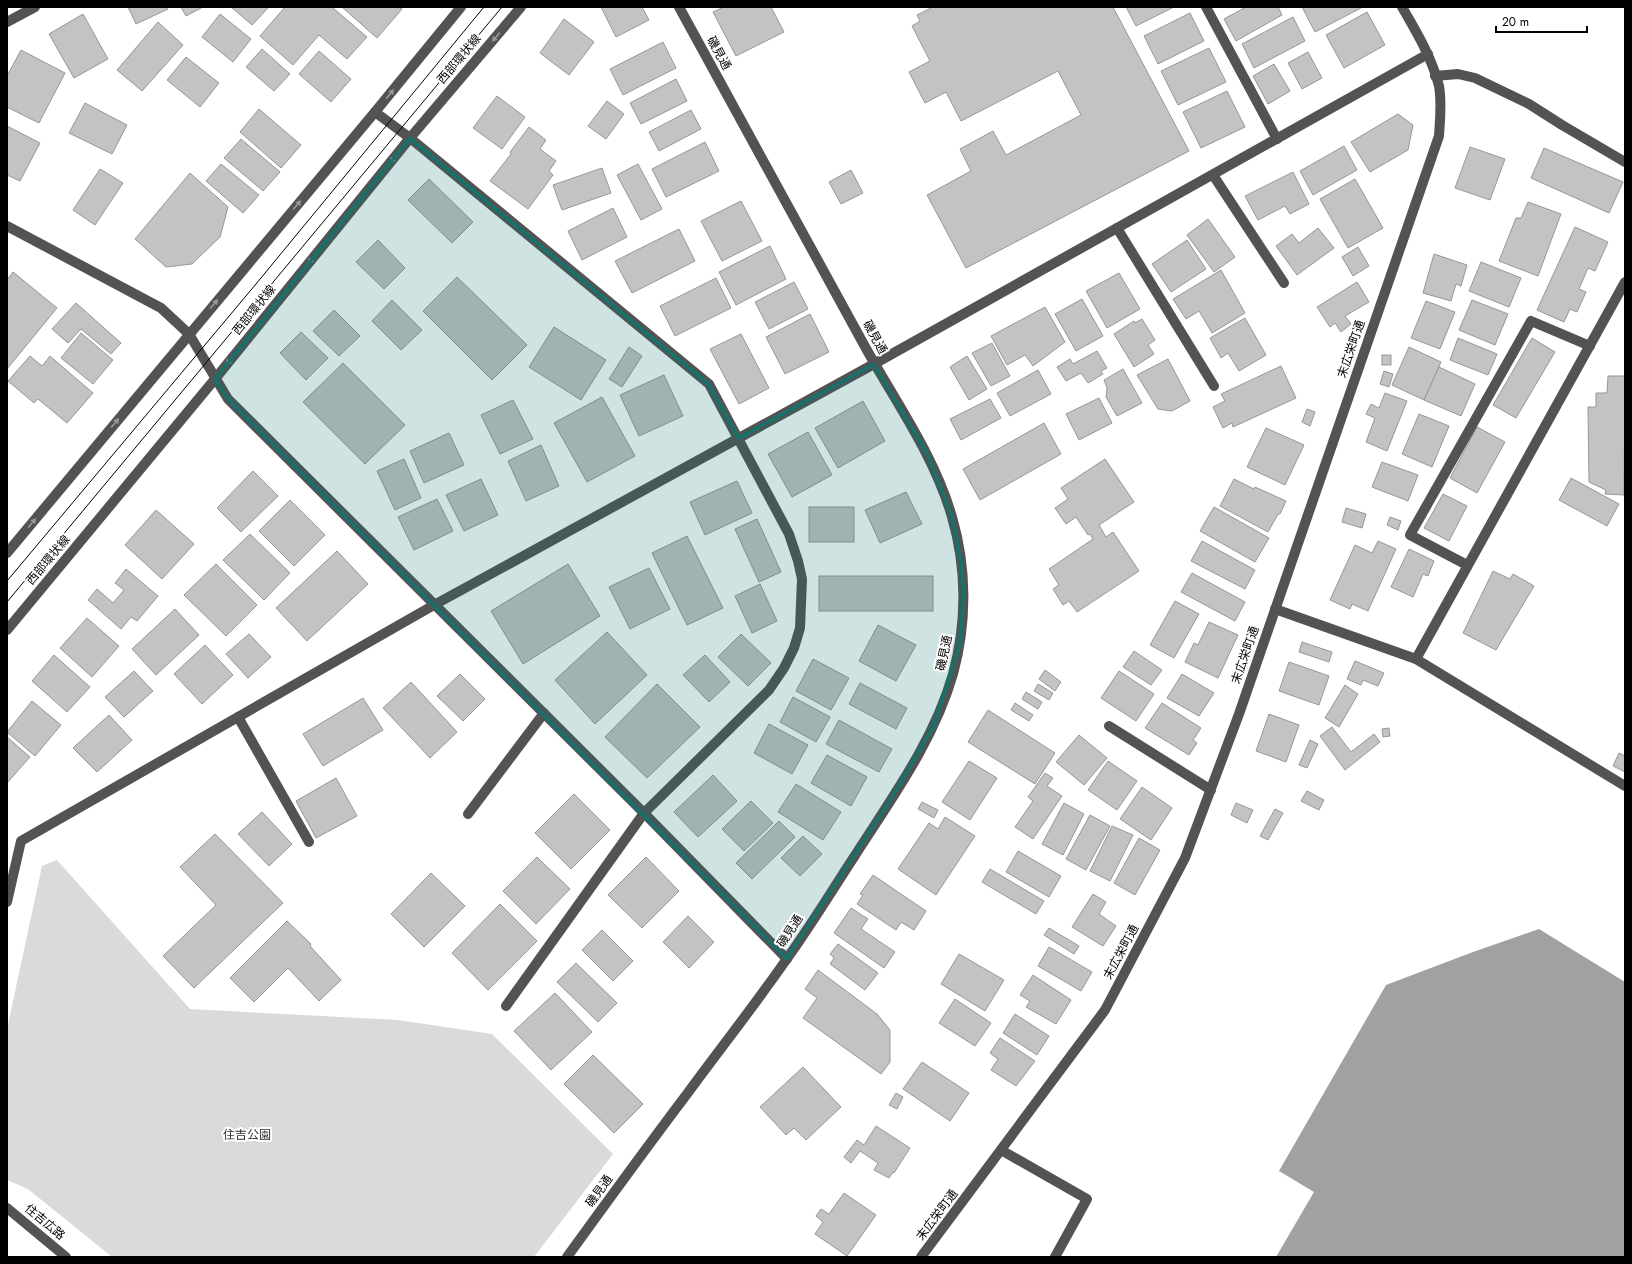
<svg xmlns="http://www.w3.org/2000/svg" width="1632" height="1264" font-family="Jost,'Noto Sans JP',sans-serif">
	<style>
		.green { fill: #dadada }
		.water { fill: #a1a1a1 }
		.building { fill: #c3c3c3; stroke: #979797 }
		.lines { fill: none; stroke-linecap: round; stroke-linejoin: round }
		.minor { stroke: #535353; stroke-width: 10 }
		.tram { stroke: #000; stroke-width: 1 }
		.oneway { fill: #989898 }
		.marked { fill: #0f766e; fill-opacity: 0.2; stroke: #0f766e; stroke-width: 3; stroke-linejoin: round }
		.labels { text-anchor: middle; stroke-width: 4; stroke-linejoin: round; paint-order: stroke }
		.street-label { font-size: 12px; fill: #000; stroke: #fff }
		.park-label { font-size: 12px; fill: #313131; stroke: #fff }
	</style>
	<rect width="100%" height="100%" fill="#fff"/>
	<path class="green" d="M57,860l133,149 208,11 94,14 121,120 -79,103h-422l-84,-68 -21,-9v-151l35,-163z"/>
	<path class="water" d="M1539,929l86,53v275h-349l38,-65 -35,-21 107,-186 87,-33z"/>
	<g class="building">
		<path d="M128,7h39l1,2 -32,15z"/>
		<path d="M181,7h22l-17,9z"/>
		<path d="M231,7h38l-17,18z"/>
		<path d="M285,7h47l35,30 -20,22 -28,-24 -26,30 -33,-29z"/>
		<path d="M344,7h55l3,2 -25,29 -34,-30z"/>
		<path d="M601,7h41l7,13 -33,17z"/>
		<path d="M724,7h47l13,25 -48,24 -23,-44z"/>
		<path d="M933,7h180l76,144 -223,117 -39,-73 44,-24 -11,-22 33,-18 13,24 75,-40 -23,-44 -97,50 -15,-29 -21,11 -16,-31 21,-11 -18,-35 8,-5 -3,-6z"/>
		<path d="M1126,7h48l-38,19z"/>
		<path d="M1246,7h32l4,8 -46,26 -12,-22z"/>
		<path d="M1302,7h58l1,1 -46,24z"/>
		<path d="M1367,12l18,33 -41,23 -18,-33z"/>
		<path d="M1190,13l14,28 -46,23 -14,-28z"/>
		<path d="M83,14l25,45 -34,19 -25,-44z"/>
		<path d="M220,14l31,25 -18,23 -31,-25z"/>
		<path d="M1293,17l12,24 -51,27 -12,-24z"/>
		<path d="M564,19l30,23 -25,33 -29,-22z"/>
		<path d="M158,22l25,23 -41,46 -25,-21z"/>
		<path d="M663,42l13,26 -53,27 -13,-26z"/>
		<path d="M1209,48l17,34 -48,23 -17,-34z"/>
		<path d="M262,49l28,25 -16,17 -28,-24z"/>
		<path d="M21,50l44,23 -26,50 -32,-16v-31z"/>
		<path d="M319,51l32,28 -20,23 -32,-28z"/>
		<path d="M1308,52l14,26 -20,11 -14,-26z"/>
		<path d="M186,57l33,26 -19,24 -33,-27z"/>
		<path d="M1274,64l16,27 -22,13 -15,-28z"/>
		<path d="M676,79l11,22 -46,23 -11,-21z"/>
		<path d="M1227,91l18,36 -44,21 -18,-36z"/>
		<path d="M497,96l28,21 -23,32 -29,-21z"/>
		<path d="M607,101l17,13 -18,25 -18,-13z"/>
		<path d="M85,103l42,22 -15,29 -43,-21z"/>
		<path d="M259,109l42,36 -20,23 -41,-36z"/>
		<path d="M691,110l10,19 -42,22 -10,-19z"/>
		<path d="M1398,114l15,11 -5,25 -38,22 -19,-30z"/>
		<path d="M7,126l33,17 -20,38 -13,-6z"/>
		<path d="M529,127l17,13 -6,9 16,12 -7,10 4,4 -25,34 -38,-28 21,-27 -1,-2z"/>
		<path d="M241,139l39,33 -17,19 -39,-33z"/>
		<path d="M705,142l14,29 -53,26 -14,-28z"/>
		<path d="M1344,146l13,24 -44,25 -13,-24z"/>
		<path d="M1470,147l35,12 -15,41 -35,-12z"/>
		<path d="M1544,148l79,34 -14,31 -78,-35z"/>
		<path d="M221,164l38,31 -16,18 -37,-32z"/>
		<path d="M638,164l24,45 -21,11 -24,-45z"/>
		<path d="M602,168l9,25 -49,17 -9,-25z"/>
		<path d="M100,169l23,14 -28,42 -22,-15z"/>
		<path d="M851,170l12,23 -22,11 -12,-22z"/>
		<path d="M1293,172l16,32 -19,10 -5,-8 -27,14 -13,-24z"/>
		<path d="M190,173l38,34 -8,30 -28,27 -26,3 -31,-28z"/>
		<path d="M429,179l44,43 -21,21 -44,-43z"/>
		<path d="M1355,179l28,49 -35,20 -28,-49z"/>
		<path d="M741,201l21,40 -40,20 -21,-40z"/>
		<path d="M1528,202l33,12 -23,62 -39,-15 17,-43h5z"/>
		<path d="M613,208l14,29 -45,23 -14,-29z"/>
		<path d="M1208,219l27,38 -21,15 -27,-37z"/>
		<path d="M1575,227l33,15 -13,29 -7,-3 -9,21 7,3 -9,20 -7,-3 -6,13 -27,-12z"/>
		<path d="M1318,228l16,20 -37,27 -21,-29 16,-12 7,9z"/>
		<path d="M679,229l16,32 -63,32 -17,-32z"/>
		<path d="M378,240l27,28 -21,21 -28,-27z"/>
		<path d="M1187,240l19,29 -35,23 -19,-28z"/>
		<path d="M770,246l16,33 -50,26 -17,-33z"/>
		<path d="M1358,247l11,19 -16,10 -11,-19z"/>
		<path d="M1434,254l33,11 -6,21 -5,-2 -5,17 -28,-8z"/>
		<path d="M1481,262l40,16 -12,29 -40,-16z"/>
		<path d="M1221,270l24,43 -33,20 -13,-22 -13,8 -13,-20z"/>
		<path d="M13,272l44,36 -50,61v-89z"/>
		<path d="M1119,273l21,36 -33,19 -21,-37z"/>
		<path d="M457,277l70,68 -35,35 -69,-69z"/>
		<path d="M716,278l15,30 -56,28 -15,-30z"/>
		<path d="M794,282l14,27 -39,20 -14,-27z"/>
		<path d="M1357,282l12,20 -24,14 6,8 -10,8 -6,-9 -5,4 -13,-20z"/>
		<path d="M1082,299l21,37 -27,15 -21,-37z"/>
		<path d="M392,300l30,30 -21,20 -29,-29z"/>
		<path d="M1472,300l36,14 -13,31 -36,-15z"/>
		<path d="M1426,301l29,11 -15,37 -29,-11z"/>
		<path d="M76,303l45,40 -10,11 -30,-25 -13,14 -16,-14z"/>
		<path d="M1045,307l20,35 -32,24 -8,-11 -18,10 -16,-29z"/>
		<path d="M334,310l26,26 -21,20 -26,-25z"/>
		<path d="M810,314l19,38 -44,22 -19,-37z"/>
		<path d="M1245,318l21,37 -27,16 -11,-18 -7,5 -11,-20z"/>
		<path d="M1142,319l13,21 -7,5 6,9 -20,13 -20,-33 20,-13 1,2z"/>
		<path d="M554,327l52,33 -25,40 -52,-33z"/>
		<path d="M301,332l27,26 -22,22 -26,-27z"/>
		<path d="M81,333l32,27 -20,24 -32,-26z"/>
		<path d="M741,334l28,54 -30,16 -29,-55z"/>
		<path d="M1458,338l39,16 -9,21 -38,-15z"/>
		<path d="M1532,338l23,14 -39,66 -23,-13z"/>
		<path d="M992,343l18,33 -19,10 -19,-33z"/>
		<path d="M629,347l13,9 -20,31 -13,-8z"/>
		<path d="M1409,347l32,15 -17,38 -32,-15z"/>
		<path d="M1097,351l10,17 -6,3 2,3 -15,9 -7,-10 -15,8 -9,-14 13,-8 3,5z"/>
		<rect x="1382" y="355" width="9" height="10"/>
		<path d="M30,356l12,10 8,-10 43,37 -26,30 -29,-24 -4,4 -26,-22z"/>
		<path d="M967,356l20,33 -18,11 -19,-33z"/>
		<path d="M1168,359l22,42 -18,10 -14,-2 -21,-34z"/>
		<path d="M343,363l62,62 -40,39 -62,-62z"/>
		<path d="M1281,366l15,32 -63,29 -1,-4 -9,5 -10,-21 12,-6 -4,-7z"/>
		<path d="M1439,367l36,17 -14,32 -37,-16z"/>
		<path d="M1123,369l19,34 -25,13 -11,-19 1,-9 -3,-8z"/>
		<path d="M1038,370l13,24 -41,22 -13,-23z"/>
		<path d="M1384,371l9,3 -4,13 -9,-3z"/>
		<path d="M664,375l19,41 -44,20 -19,-41z"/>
		<path d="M1608,376h17l-1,119 -19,-1 1,-4 -17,-8 -1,-75h8v-14h11z"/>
		<path d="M1385,393l22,8 -20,50 -21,-9 9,-24 -9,-4 5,-10 8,4z"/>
		<path d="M602,397l33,59 -48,26 -33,-59z"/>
		<path d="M1099,398l13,25 -33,17 -13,-26z"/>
		<path d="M990,399l11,19 -40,22 -11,-21z"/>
		<path d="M513,400l20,39 -33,15 -19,-39z"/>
		<path d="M863,401l22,40 -47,27 -23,-40z"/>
		<path d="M1307,409l8,3 -5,14 -8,-4z"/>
		<path d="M1419,414l30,12 -17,41 -30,-13z"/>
		<path d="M1044,423l17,31 -81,46 -17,-31z"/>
		<path d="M1477,427l28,15 -28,51 -27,-15z"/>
		<path d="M1266,428l38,17 -19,40 -38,-18z"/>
		<path d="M808,432l24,43 -40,22 -24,-43z"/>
		<path d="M449,433l15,32 -40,18 -14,-32z"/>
		<path d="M541,445l18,41 -33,15 -18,-40z"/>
		<path d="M404,459l17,39 -26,12 -18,-39z"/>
		<path d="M1105,459l29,43 -35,23 7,12 7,-5 26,39 -62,41 -8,-11 -6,4 -10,-16 6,-4 -10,-16 44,-30 -3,-5 -2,1 -12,-18 -10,7 -11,-16 13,-9 -7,-11z"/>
		<path d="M1382,462l36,13 -10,26 -36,-14z"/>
		<path d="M253,471l25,25 -37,36 -24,-24z"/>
		<path d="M1571,478l48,26 -12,22 -48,-26z"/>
		<path d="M481,479l17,36 -34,16 -18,-36z"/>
		<path d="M1234,479l20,10 1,-2 31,14 -6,13h-2l-10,18 -48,-26z"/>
		<path d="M737,481l15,32 -47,22 -15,-33z"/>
		<path d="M906,492l16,32 -42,19 -15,-33z"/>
		<path d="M1443,494l24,12 -18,35 -25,-13z"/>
		<path d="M437,499l16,32 -39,19 -16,-33z"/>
		<path d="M290,500l35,35 -31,31 -35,-35z"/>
		<rect x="809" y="507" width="45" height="35"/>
		<path d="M1214,507l55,31 -14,24 -55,-31z"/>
		<path d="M1346,508l20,6 -4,14 -20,-6z"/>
		<path d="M156,510l38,34 -32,35 -37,-34z"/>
		<path d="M1390,517l11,4 -3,9 -11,-5z"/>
		<path d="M757,519l24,53 -22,10 -24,-53z"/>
		<path d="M250,534l40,39 -26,27 -41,-40z"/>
		<path d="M687,536l36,72 -36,17 -35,-72z"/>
		<path d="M1202,541l53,29 -10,19 -54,-28z"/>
		<path d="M1378,541l18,8 -28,62 -16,-7 -2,5 -20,-9 25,-55 17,8z"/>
		<path d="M1409,549l25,12 -6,15 -5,-2 -10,23 -22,-10z"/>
		<path d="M337,551l31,33 -61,57 -31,-33z"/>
		<path d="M216,564l41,41 -31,31 -42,-41z"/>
		<path d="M568,564l32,52 -77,48 -32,-53z"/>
		<path d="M649,568l21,41 -40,20 -21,-42z"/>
		<path d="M126,569l32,27 -21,25 -6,-4 -10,12 -33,-29 9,-11 16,14 11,-13 -9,-7z"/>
		<path d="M1493,571l17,8 3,-5 21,12 -38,64 -33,-17z"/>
		<path d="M1192,573l53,29 -10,19 -54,-29z"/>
		<rect x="819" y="576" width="114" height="35"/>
		<path d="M760,584l17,37 -25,12 -17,-37z"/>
		<path d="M1175,601l24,13 -25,44 -24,-13z"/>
		<path d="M175,609l24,26 -43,40 -24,-26z"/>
		<path d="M87,618l32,28 -27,31 -32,-29z"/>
		<path d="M1209,622l29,13 -20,43 -33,-16 9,-19 4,2z"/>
		<path d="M878,625l38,20 -20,36 -37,-20z"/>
		<path d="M607,632l40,43 -52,49 -40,-44z"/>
		<path d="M249,634l22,23 -23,21 -22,-24z"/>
		<path d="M741,634l30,29 -23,23 -30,-29z"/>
		<path d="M1302,642l30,10 -3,10 -30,-10z"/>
		<path d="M205,645l28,30 -31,29 -28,-30z"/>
		<path d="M1134,651l28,19 -11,15 -28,-18z"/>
		<path d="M54,655l36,32 -23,25 -35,-31z"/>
		<path d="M705,655l25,27 -21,20 -26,-27z"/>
		<path d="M813,659l36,19 -18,32 -35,-19z"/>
		<path d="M1355,661l29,12 -6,13 -15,-6 -2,5 -14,-6z"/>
		<path d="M1289,662l40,14 -10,29 -40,-14z"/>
		<path d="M1045,670l16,12 -6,9 -16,-12z"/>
		<path d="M134,671l19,20 -29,26 -19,-20z"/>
		<path d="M1119,671l35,23 -18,27 -35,-23z"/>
		<path d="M460,674l25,25 -22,22 -26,-25z"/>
		<path d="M1182,674l32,19 -15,23 -32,-18z"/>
		<path d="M411,682l46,50 -27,26 -47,-50z"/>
		<path d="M860,683l47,25 -11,21 -47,-25z"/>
		<path d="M657,684l43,43 -53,51 -42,-41z"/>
		<path d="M1038,684l15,9 -4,7 -15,-9z"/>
		<path d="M1345,685l13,9 -19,33 -14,-9z"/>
		<path d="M1026,692l16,10 -4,7 -16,-10z"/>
		<path d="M793,697l37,20 -14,25 -36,-20z"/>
		<path d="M363,698l20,32 -60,36 -20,-32z"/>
		<path d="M32,701l29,24 -26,31 -28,-24z"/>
		<path d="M1015,703l18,12 -4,6 -18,-11z"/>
		<path d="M1162,703l39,25 -8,12 4,3 -8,12 -44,-27z"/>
		<path d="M988,710l67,43 -20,31 -67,-42z"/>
		<path d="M1269,714l30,11 -13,37 -30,-11z"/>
		<path d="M109,715l23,25 -35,32 -24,-24z"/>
		<path d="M839,720l53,29 -13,23 -53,-28z"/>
		<path d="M769,724l39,21 -16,29 -38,-21z"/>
		<path d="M1332,727l19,25 23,-18 6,8 -35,28 -25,-34z"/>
		<path d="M1389,728l1,8 -7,1 -1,-8z"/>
		<path d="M1079,735l28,23 -23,27 -28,-23z"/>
		<path d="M7,737l23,20 -23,26z"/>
		<path d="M1310,740l8,4 -11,24 -8,-3z"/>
		<path d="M1619,753l6,3v16l-12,-6z"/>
		<path d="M827,755l40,22 -16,29 -40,-23z"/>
		<path d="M969,761l28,17 -27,42 -28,-18z"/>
		<path d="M1108,761l29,20 -20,29 -29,-20z"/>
		<path d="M1045,773l8,5 -6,8 15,10 -29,43 -18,-12 18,-26 -5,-4z"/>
		<path d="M713,775l24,26 -39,36 -24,-25z"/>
		<path d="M336,778l21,38 -41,22 -20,-37z"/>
		<path d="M796,784l45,28 -18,28 -45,-28z"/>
		<path d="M1142,787l30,21 -21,32 -31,-21z"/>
		<path d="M1307,791l17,9 -5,10 -18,-9z"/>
		<path d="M574,794l36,36 -39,39 -36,-36z"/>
		<path d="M751,801l22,22 -29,28 -22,-22z"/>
		<path d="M922,802l16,8 -4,8 -16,-9z"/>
		<path d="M1064,803l20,11 -21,41 -21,-11z"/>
		<path d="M1236,803l17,7 -6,13 -16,-8z"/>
		<path d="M1275,809l8,4 -15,27 -8,-4z"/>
		<path d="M262,812l30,32 -23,22 -31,-32z"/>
		<path d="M1090,815l20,11 -24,44 -20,-11z"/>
		<path d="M945,817l30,19 -39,59 -38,-26 31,-46 9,6z"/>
		<path d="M779,821l16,16 -43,42 -16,-16z"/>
		<path d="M1112,826l21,9 -23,46 -20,-10z"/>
		<path d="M215,834l68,69 -89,85 -31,-32 53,-51 -36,-38z"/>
		<path d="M803,836l19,18 -22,22 -19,-18z"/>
		<path d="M1139,838l21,12 -25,45 -21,-12z"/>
		<path d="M1018,851l43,25 -12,21 -43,-25z"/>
		<path d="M537,857l33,32 -34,35 -33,-33z"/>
		<path d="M646,857l33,34 -37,37 -34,-33z"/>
		<path d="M990,869l54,32 -8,13 -54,-32z"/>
		<path d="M431,873l34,33 -41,41 -33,-33z"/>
		<path d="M873,875l53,36 -12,19 -13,-8 -5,8 -39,-26 6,-9 -3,-1z"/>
		<path d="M1093,894l13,8 -7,12 17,12 -13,20 -31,-19z"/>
		<path d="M500,904l37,37 -49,49 -36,-37z"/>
		<path d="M851,908l17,11 -7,10 34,23 -11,16 -50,-35z"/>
		<path d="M688,916l26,26 -25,26 -26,-26z"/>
		<path d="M287,921l24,23 -1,2 31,34 -22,21 -31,-33 -34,34 -24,-24z"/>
		<path d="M1049,928l30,18 -5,8 -30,-19z"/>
		<path d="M602,930l31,31 -20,20 -31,-31z"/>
		<path d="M838,944l40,29 -13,17 -35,-26 4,-6 -4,-4z"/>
		<path d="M1049,947l43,25 -11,19 -43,-25z"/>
		<path d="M959,954l45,26 -19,31 -44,-27z"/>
		<path d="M576,963l41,40 -19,19 -41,-40z"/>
		<path d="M818,970l59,44 13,16v32l-9,12 -78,-56 14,-20 -12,-9z"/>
		<path d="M1033,975l38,25 -15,24 -30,-17 4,-6 -10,-6z"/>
		<path d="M555,993l37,39 -41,38 -37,-39z"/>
		<path d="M955,999l36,24 -16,23 -36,-23z"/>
		<path d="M1015,1014l34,22 -12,19 -34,-22z"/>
		<path d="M1000,1038l35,23 -19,25 -25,-16 7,-11 -8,-6z"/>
		<path d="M593,1055l50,49 -29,29 -50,-49z"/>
		<path d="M922,1062l47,31 -19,28 -47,-32z"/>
		<path d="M803,1067l38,40 -35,33 -12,-12 -8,7 -26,-28z"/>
		<path d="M896,1093l7,4 -6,12 -8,-4z"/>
		<path d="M876,1126l34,22 -16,25 -1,-1 -4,6 -15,-8 4,-7 -18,-12 -9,12 -7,-6 13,-17 7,5z"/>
		<path d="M844,1193l32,22 -29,41 -32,-22 8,-12 -7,-6 5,-7 8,5z"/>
	</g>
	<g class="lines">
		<g class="minor">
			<path d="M1206,7l71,132"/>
			<path d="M7,22l28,-15"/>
			<path d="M1435,76l23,-2 17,4 54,26 33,21 63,37"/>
			<path d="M375,112l35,26 299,246 80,150 9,27 4,18 -2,49 -6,20 -10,20 -15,22 -125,123 -138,193"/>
			<path d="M1213,175l71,108"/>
			<path d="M7,226l154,82 28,26 39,65 416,414 143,146"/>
			<path d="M1117,228l97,158"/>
			<path d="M7,553l368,-441 86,-105"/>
			<path d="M1467,565l-57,-30 121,-214 59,25"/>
			<path d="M1275,609l141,50 209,127"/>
			<path d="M7,630l208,-251 195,-241 111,-131"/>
			<path d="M1416,659l209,-377"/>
			<path d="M238,717l71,125"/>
			<path d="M1109,726l102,64"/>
			<path d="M468,814l76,-101"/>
			<path d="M7,902l14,-61 413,-236 440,-241 554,-310"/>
			<path d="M1001,1150l86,49 -32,58"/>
			<path d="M7,1208l59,49"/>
			<path d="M567,1257c40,-55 79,-109 120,-163 33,-45 67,-88 99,-134 24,-33 45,-68 68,-103 37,-58 80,-116 99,-183 14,-51 14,-106 -1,-157 -18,-63 -58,-117 -89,-174 -61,-112 -122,-224 -184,-336"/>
			<path d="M921,1257l184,-247 80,-152 54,-144 200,-578c1,-16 3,-34 0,-50 -7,-28 -22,-53 -37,-79"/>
		</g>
		<g class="tram">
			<path d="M7,581l249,-297 228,-277"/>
			<path d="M7,602l495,-595"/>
		</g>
	</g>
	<defs><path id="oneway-solid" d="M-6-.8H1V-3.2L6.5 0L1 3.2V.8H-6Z"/></defs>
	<g class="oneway">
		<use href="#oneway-solid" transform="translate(496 37) rotate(130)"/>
		<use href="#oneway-solid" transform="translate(390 94) rotate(-51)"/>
		<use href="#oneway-solid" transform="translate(394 158) rotate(129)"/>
		<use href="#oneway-solid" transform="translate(297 205) rotate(-50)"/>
		<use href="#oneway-solid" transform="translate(312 259) rotate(129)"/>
		<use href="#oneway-solid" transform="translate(214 304) rotate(-50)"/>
		<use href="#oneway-solid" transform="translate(230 360) rotate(129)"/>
		<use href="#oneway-solid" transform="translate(115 423) rotate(-50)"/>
		<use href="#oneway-solid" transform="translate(32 523) rotate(-50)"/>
	</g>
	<path class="marked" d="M410,138l299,246 30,54 135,-74 54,90 25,64 8,42 3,32 -4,54 -26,80 -43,74 -104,159 -559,-560 -13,-20z"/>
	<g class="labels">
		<g class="street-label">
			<text transform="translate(719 53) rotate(61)" y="4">磯見通</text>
			<text transform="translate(459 59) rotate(-50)" y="4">西部環状線</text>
			<text transform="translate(254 310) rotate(-51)" y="4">西部環状線</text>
			<text transform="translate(875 337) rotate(61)" y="4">磯見通</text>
			<text transform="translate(1351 349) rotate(-71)" y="4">末広栄町通</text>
			<text transform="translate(48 560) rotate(-50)" y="4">西部環状線</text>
			<text transform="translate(944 653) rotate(-78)" y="4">磯見通</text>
			<text transform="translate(1245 655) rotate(-71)" y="4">末広栄町通</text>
			<text transform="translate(790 931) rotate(-57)" y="4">磯見通</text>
			<text transform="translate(1121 952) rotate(-62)" y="4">末広栄町通</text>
			<text transform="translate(599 1191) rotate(-54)" y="4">磯見通</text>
			<text transform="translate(937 1215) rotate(-53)" y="4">末広栄町通</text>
			<text transform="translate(45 1222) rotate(40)" y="4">住吉広路</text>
		</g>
		<g class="park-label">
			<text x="247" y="1139">住吉公園</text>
		</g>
	</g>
	<rect width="1632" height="1264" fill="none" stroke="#000000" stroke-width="16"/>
	<path d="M1496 26v6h91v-6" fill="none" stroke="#000000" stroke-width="2"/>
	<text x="1502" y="26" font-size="12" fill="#000000" stroke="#ffffff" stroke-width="3" paint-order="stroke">20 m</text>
</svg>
